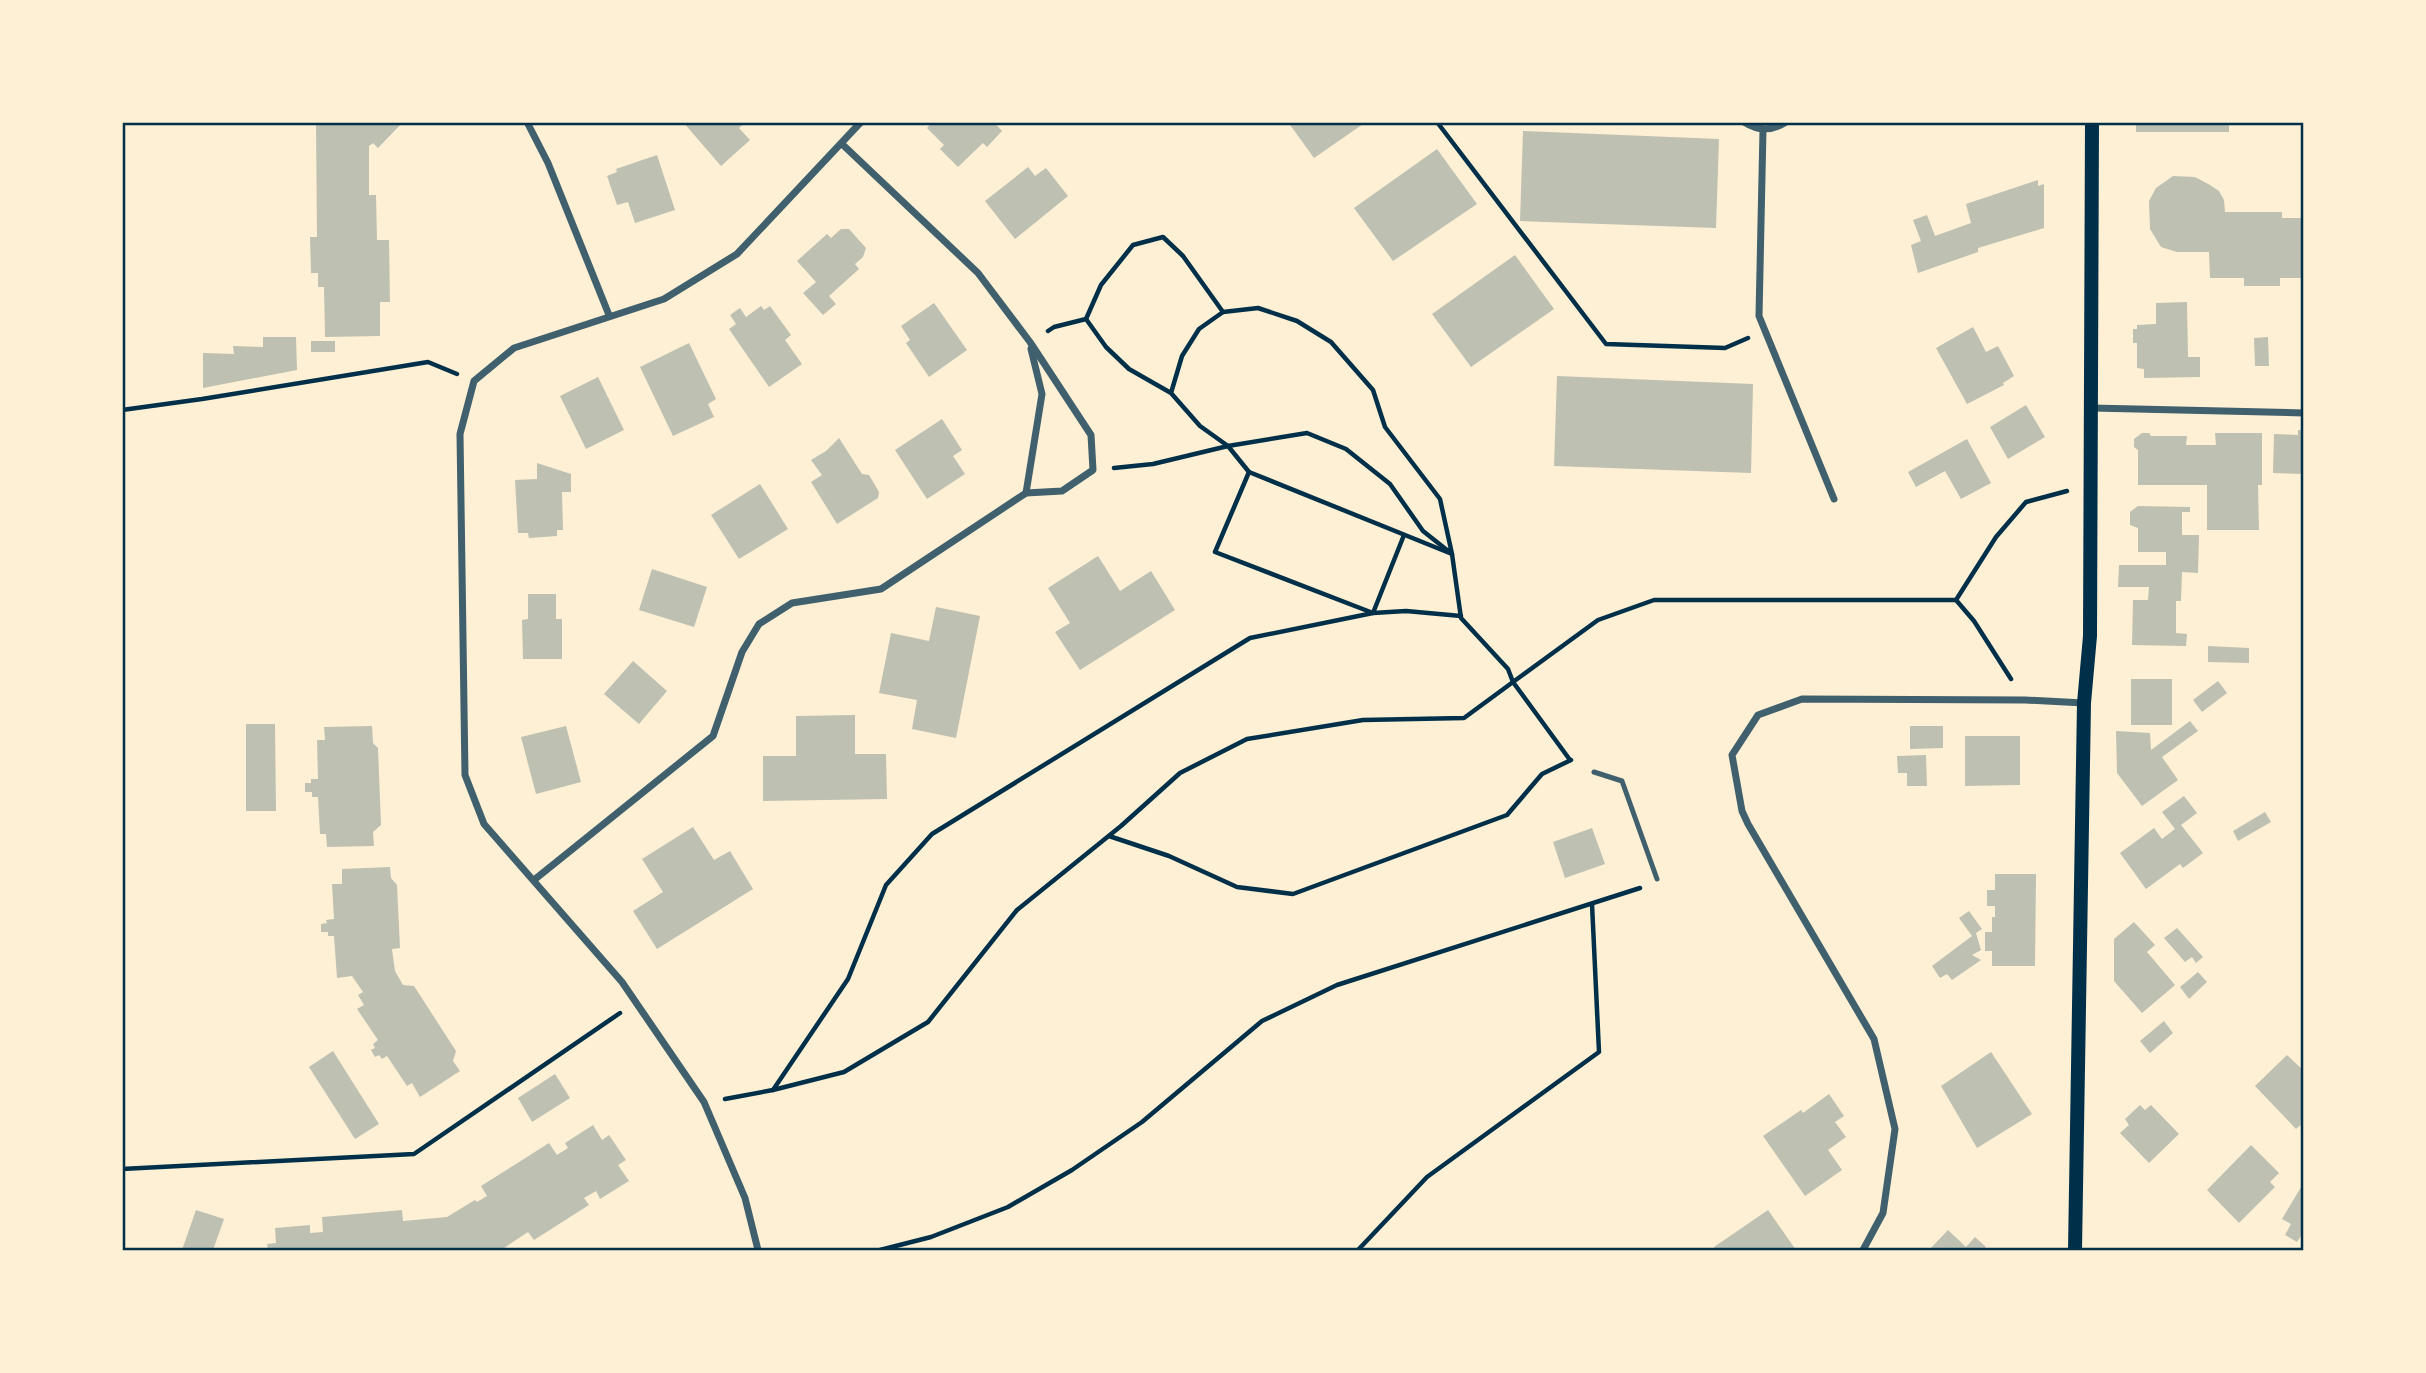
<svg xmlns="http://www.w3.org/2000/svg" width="2426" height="1373" font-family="Barlow,sans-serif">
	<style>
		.building { fill: #bec0b2 }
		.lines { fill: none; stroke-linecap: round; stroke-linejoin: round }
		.path { stroke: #003049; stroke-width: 4.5 }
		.service { stroke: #3f606c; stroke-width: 5 }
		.minor { stroke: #3f606c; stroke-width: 7 }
		.secondary { stroke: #003049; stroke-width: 14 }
		.neatline { fill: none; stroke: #003049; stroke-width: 2.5 }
	</style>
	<rect width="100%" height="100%" fill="#fdf0d5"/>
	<g class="building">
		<path d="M316,122h87l-25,26 -5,-5 -4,3v49h7l1,45h12l1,62h-10v34l-55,1 -1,-50h-6v-14h-7l-1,-36h7z"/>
		<path d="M683,122h63l-7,6 11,12 -29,26z"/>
		<path d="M932,122h62l8,9 -15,16 -4,-4 -25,24 -18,-18 4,-4 -17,-17z"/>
		<path d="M1288,122h78l-52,36z"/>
		<rect x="2136" y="122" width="93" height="10"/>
		<path d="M1523,131l196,8 -3,89 -196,-7z"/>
		<path d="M1437,149l40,55 -84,57 -39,-53z"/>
		<path d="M657,155l18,55 -40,13 -7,-21 -11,3 -10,-29 10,-4 -1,-3z"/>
		<path d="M1028,167l7,9 11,-8 22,28 -53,43 -30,-38z"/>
		<path d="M2173,176l22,1 15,8 9,6 5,9 1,12h57v6h22v60h-24v8h-36v-8h-34l-1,-26h-32l-16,-5 -11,-18 -1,-28 7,-13z"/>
		<path d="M2038,180v6l6,-2v44l-66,20v4l-60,21 -7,-28 10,-4 -8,-21 14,-5 8,21 36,-13 -5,-19z"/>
		<path d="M841,229h8l17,19 -3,9 -8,7 4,5 -30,27 7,8 -13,11 -20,-22 13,-11 -19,-21 30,-27 4,4z"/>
		<path d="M1515,255l39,54 -83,58 -39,-53z"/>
		<path d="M2187,302l1,55h12v20l-56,1v-9l-7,-1v-25h-4v-14h4v-4l19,-1v-21z"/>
		<path d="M934,303l33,47 -38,27 -23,-34 4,-3 -9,-14z"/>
		<path d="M761,306l3,4 6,-4 21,29 -6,5 17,24 -33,23 -40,-58 7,-5 -6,-9 10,-7 6,9z"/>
		<path d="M1973,327l13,25 12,-6 16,30 -11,7 1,2 -37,19 -31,-56z"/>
		<path d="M263,337h33l1,33 -94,18v-35l31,1 -1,-8 30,1z"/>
		<path d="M2268,337l1,29h-14l-1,-28z"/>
		<rect x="311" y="341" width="24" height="11"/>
		<path d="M689,343l27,56 -8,5 6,13 -41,19 -33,-69z"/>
		<path d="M1557,376l196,8 -2,89 -197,-7z"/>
		<path d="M598,377l26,53 -38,19 -26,-53z"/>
		<path d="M2026,405l19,32 -37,22 -18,-32z"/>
		<path d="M942,419l20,31 -9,6 12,18 -38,25 -32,-49z"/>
		<path d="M2298,430h6v44l-31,-1 1,-39 24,1z"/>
		<path d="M2142,433h7l2,3h36l-1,9h30l-1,-12h47v52h-4l1,45h-52v-45h-69v-35l-4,-3v-8z"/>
		<path d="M839,438l23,36 7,1 10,17 -1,6 -41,26 -26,-42 11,-7 -11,-15 15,-9z"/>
		<path d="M1967,439l24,44 -30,16 -16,-28 -29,16 -8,-15z"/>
		<path d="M537,463l34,11v18h-9l1,38h-6v6l-28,2 -1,-5h-10l-3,-53 22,-1z"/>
		<path d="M760,484l28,45 -49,30 -28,-44z"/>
		<path d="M2138,506l52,1v5h-8v23h17l-1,38 -16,-1 -1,29h-5v32l11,1 -1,12 -54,-1 1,-45h15l1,-13h-31l1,-22h47v-13h-28v-24l-8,-3v-13z"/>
		<path d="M1098,556l22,35 31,-20 24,39 -95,60 -25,-38 15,-9 -22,-35z"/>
		<path d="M652,569l55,18 -13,40 -55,-17z"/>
		<path d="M528,594h28v25h6v40h-39l-1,-39 6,-1z"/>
		<path d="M936,607l44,9 -24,122 -44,-9 5,-29 -38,-7 12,-60 38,8z"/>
		<path d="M2208,646l41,2v15l-41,-1z"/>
		<path d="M633,661l34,30 -28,33 -35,-30z"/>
		<rect x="2131" y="679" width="41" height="46"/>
		<path d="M2218,681l9,12 -25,19 -9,-12z"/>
		<path d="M855,715v39h31l1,45 -124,2v-45h33v-40z"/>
		<path d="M2190,721l8,10 -36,26 16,23 -36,26 -25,-33 -1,-42 34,2 1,17z"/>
		<path d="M246,724h29l1,87h-30z"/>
		<path d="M372,726l1,17 5,5 3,77 -8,7 1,14 -47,1 -1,-13h-6l-2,-37h-6v-5h-7v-9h6v-4h7l-1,-39h8l-1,-13z"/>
		<path d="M566,726l15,56 -45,12 -15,-57z"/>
		<path d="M1910,726h33v22l-33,1z"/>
		<path d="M1965,736h55v49l-55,1z"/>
		<path d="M1926,755l1,31h-20v-13h-9l-1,-17z"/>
		<path d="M2184,796l13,17 -16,12 22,28 -20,15 -3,-4 -34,25 -26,-36 34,-25 8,11 13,-10 -13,-17z"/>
		<path d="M2265,812l6,10 -33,19 -5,-10z"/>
		<path d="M693,827l21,33 16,-9 23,38 -96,60 -24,-38 30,-19 -21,-33z"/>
		<path d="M1592,828l13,36 -40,14 -12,-36z"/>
		<path d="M390,867l1,11 6,7 3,63 -8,1 3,22 8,14 11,1 42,65 -3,10 7,10 -40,26 -8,-14 -5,3 -20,-30 -5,3 -3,-4 -4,2 -4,-7 4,-2 -2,-4 5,-4 -21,-31 7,-4 -6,-10 5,-3 -11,-16 -15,2 -3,-42h-6v-4h-7v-8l6,-1 -1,-3 8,-1 -2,-35h10v-15z"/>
		<path d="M1995,874h41l-1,92h-43v-15h-7v-19h7v-15h3v-11h-8v-16h8z"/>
		<path d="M1969,911l13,18 -6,4 5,17 -9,5 9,5 -29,20 -5,-6 -7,4 -8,-12 40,-30 -13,-18z"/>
		<path d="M2134,922l21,23 -8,7 28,33 -33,28 -28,-32v-42z"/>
		<path d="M2177,928l26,29 -7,6 -4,-6 -7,5 -21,-24z"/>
		<path d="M2198,972l9,10 -18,17 -9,-12z"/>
		<path d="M2164,1021l9,12 -23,20 -10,-12z"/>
		<path d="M333,1051l46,73 -24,15 -46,-72z"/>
		<path d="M1991,1052l41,62 -55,34 -36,-62z"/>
		<path d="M2287,1055l17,16v51l-8,7 -41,-43z"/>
		<path d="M555,1074l15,24 -38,24 -14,-24z"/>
		<path d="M1829,1094l15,22 -9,6 11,15 -18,13 14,20 -37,26 -42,-60 38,-26 2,3z"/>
		<path d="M2140,1105l5,5 6,-5 28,29 -30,29 -29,-30 9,-8 -4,-6z"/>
		<path d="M593,1125l9,15 7,-5 17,25 -8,5 11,16 -29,18 -4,-8 -12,7 5,7 -55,35 -6,-8 -24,16 2,2h-238l-1,-6 9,-1 -1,-15 35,-3v8l13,-1 -1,-15 80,-7 1,11 44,-4 28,-17 2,2 10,-6 -6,-10 68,-43 8,12 11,-7 -3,-5z"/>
		<path d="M2251,1145l28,28 -9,9 5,5 -36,36 -32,-33z"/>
		<path d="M2304,1182v49l-7,11 -12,-7 6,-11 -9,-5z"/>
		<path d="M196,1210l28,9 -11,31h-31z"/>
		<path d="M1768,1210l28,40h-80l-2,-3z"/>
		<path d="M1948,1230l18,17 9,-10 11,10 -3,3h-54z"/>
	</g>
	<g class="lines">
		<g class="path">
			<path d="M1437,122l169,222 119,4 23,-10"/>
			<path d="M1086,319l15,-34 32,-40 30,-8 20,19 40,56"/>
			<path d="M1048,331l6,-4 32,-8 20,28 23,22 42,24 29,33 28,20 79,-13 39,16 44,35 33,47 29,23 -12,-55 -55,-72 -12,-37 -42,-48 -34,-21 -39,-13 -35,4 -24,17 -17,27 -11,37"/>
			<path d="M122,410l80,-11 226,-37 29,12"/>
			<path d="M1114,468l39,-4 75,-18 21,26 203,82 9,64 47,51 5,13 85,-62 56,-20h302l18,21 37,58"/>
			<path d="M1249,472l-34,80 158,61 31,-78"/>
			<path d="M1956,600l40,-63 30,-35 41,-11"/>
			<path d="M1109,836l60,20 68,31 56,7 214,-79 35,-41 29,-14"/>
			<path d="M773,1090l75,-111 38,-94 46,-51 318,-196 123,-25 33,-2 55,5"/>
			<path d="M725,1099l48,-9 71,-18 84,-50 89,-112 104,-84 59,-53 67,-34 116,-19 101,-2 49,-36 57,78"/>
			<path d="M122,1169l292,-15 206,-141"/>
			<path d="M880,1250l51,-13 77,-30 64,-37 70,-48 120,-101 75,-36 303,-97"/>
			<path d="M1358,1250l69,-73 172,-125 -7,-148"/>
		</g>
		<path class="service" d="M1594,772l28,9 35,98"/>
		<g class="minor">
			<path d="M527,122l21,41 61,152"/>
			<path d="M1744,122c14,9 28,9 42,0"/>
			<path d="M1763,130l-4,186 75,183"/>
			<path d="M2092,408l212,5"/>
			<path d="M1026,493l16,-99 -11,-45"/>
			<path d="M534,880l179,-144 29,-84 17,-28 33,-21 89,-14 145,-96 36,-2 31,-21 -2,-35 -61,-93 -52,-69 -136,-129"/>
			<path d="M758,1250l-13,-52 -41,-96 -82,-120 -138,-158 -19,-49 -5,-341 14,-53 40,-33 150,-49 73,-45 124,-132"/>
			<path d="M1863,1250l20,-37 12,-84 -21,-90 -126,-215 -6,-13 -10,-56 26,-40 44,-16 223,1 59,3"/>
		</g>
		<path class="secondary" d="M2075,1250l9,-547 6,-67 2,-514"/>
	</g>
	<rect width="2426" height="1373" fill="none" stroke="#fdf0d5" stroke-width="248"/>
	<rect x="124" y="124" width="2178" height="1125" class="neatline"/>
</svg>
